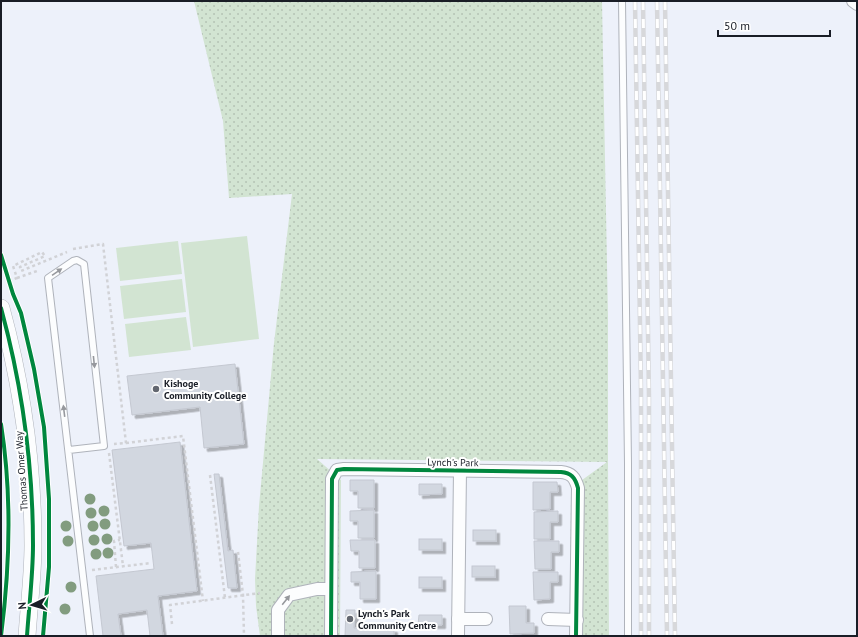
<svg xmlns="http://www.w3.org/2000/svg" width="858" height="637" font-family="'PT Sans',sans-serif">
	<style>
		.grass { fill: url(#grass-dots) }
		.green { fill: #d2e4d2 }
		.building { fill: #d2d7e0; stroke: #c4c8d1; filter: url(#shadow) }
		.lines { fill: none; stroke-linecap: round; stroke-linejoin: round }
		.lane-casing { stroke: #afb3bb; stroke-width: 8 }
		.street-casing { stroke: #afb3bb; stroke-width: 14 }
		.secondary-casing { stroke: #afb3bb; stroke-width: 18 }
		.path { stroke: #d1d2d6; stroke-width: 2.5; stroke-dasharray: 3 3; stroke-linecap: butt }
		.lane { stroke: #fcfdfe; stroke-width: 6 }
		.street { stroke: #fcfdfe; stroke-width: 12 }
		.secondary { stroke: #fcfdfe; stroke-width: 17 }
		.rail-casing { stroke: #d7d8db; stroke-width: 4.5 }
		.rail { stroke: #fff; stroke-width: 3; stroke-dasharray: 9; stroke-linecap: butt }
		.cycleway-casing { stroke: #fff; stroke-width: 6 }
		.cycleway { stroke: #00873e; stroke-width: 4 }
		.tree { fill: #829c7f }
		.oneway { fill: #96989d }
		.poi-dot { fill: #636770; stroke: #fff; stroke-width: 1.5 }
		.labels { text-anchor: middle; stroke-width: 4; stroke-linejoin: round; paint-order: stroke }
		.poi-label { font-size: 10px; font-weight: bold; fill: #191d26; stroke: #fff; text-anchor: start }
		.street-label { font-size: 10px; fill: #191d26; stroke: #fff }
	</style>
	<defs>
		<pattern id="grass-dots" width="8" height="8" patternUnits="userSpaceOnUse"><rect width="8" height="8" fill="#d2e4d2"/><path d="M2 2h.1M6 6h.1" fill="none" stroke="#b4c3b4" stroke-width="1.8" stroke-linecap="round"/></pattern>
		<filter id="shadow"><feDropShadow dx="3.5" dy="3.5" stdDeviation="0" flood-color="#0004"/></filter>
	</defs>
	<rect width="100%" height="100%" fill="#edf1fa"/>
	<path class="grass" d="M194,1h408l6,315v146l1,174h-39l1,-148 36,-26 -290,-3 24,21 -1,156h-80l-4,-30 -1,-27 4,-73 15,-163 18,-149 -63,4 -6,-77z"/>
	<g class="green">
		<path d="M247,236l12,103 -66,8 -12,-104z"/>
		<path d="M178,241l4,33 -62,7 -4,-33z"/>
		<path d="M182,279l4,33 -62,7 -4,-33z"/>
		<path d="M186,317l5,33 -62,7 -4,-33z"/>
	</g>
	<g class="building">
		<path d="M235,364l9,80 -40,4 -4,-41 -68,8 -5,-39z"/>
		<path d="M180,442l17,149 -39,5 5,40h-13l-3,-26 -29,4 3,22h-18l-7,-60 58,-7 -3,-26 -27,3 -12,-96z"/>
		<path d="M214,474h5l9,77 5,-1 4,38h-9z"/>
		<path d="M350,480h24v28h-16v-17h-8z"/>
		<path d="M533,482h24l1,10h-8v17l-17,1z"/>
		<path d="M419,484h23v10l-23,1z"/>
		<path d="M374,510v28h-16v-17h-8v-10z"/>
		<path d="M558,511v11h-8v17h-16v-27z"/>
		<rect x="473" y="530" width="23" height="11"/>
		<rect x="419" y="539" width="23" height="11"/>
		<path d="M350,540h25v28h-16v-17h-8z"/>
		<path d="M534,541h25v11h-8v17h-16z"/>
		<rect x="472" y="566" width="23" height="11"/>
		<path d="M376,571v28h-16v-17h-9v-10z"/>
		<path d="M533,572h25v10h-8v17l-16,1z"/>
		<rect x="419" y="577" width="23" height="11"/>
		<path d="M509,606h17v17h8v10l-24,1z"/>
		<path d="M346,610h9l-1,18 40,1v7h-49z"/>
		<path d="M419,615h23v10h-24z"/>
	</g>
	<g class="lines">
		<defs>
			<g id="lane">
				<path d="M622,1l6,462v173"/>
				<path d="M69,450l35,-4 -20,-182 -7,-4 -4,1 -25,17 42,358"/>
			</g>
			<g id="street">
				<path d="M853,1l4,3"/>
				<path d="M458,619h28"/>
				<path d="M548,619l29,1"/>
				<path d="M278,636v-26l11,-15 28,-6h14"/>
				<path d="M331,636l1,-157 5,-9 7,-1 217,3c10,1 14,5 17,16l-2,148"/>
				<path d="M458,636l2,-166"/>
			</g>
			<path id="secondary" d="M1,308c21,77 32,156 32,237 0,30 -4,61 -6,91"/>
		</defs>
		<use href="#lane" class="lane-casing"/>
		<use href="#street" class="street-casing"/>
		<use href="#secondary" class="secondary-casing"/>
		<g class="path">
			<path d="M73,249l30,-5 23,199 -12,1"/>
			<path d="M17,278l20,-7"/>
			<path d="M9,281l8,-3 -4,-12 29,-14 3,4 -25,11 1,4 46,-19"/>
			<path d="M126,443l57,-7 20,165"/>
			<path d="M109,453l14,113"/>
			<path d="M210,475l15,123"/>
			<path d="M238,552l5,43 1,41"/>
			<path d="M116,567l-2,-26 6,-1"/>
			<path d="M92,570l59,-7"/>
			<path d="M172,624l-2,-19 90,-12"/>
		</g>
		<use href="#lane" class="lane"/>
		<use href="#street" class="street"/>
		<use href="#secondary" class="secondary"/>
		<defs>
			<g id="rail">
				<path d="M635,1l6,389v246"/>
				<path d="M643,1l6,396v239"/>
				<path d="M657,1l10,635"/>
				<path d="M665,1l10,635"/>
			</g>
		</defs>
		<use href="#rail" class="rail-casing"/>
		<use href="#rail" class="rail"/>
		<defs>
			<g id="cycleway">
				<path d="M1,255l12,39 8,19 13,56 10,58 5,72v68l-6,69"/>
				<path d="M1,308c21,77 32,156 32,237 0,30 -4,61 -6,91"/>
				<path d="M1,424c11,70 9,142 0,212"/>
				<path d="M331,636l1,-157 5,-9 7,-1 217,3c10,1 14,5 17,16l-2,148"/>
			</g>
		</defs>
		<use href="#cycleway" class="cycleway-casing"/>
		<use href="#cycleway" class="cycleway"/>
	</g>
	<g class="tree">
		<circle cx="90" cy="499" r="5.5"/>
		<circle cx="104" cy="511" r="5.5"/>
		<circle cx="91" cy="513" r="5.5"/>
		<circle cx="105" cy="524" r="5.5"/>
		<circle cx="66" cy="526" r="5.5"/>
		<circle cx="93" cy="526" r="5.5"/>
		<circle cx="107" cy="539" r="5.5"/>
		<circle cx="94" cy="540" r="5.5"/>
		<circle cx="68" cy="541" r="5.5"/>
		<circle cx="108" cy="553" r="5.5"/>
		<circle cx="96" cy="554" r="5.5"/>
		<circle cx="71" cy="587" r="5.5"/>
		<circle cx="65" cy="609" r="5.5"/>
	</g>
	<defs><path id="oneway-solid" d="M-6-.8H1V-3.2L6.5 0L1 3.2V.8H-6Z"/></defs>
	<g class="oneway">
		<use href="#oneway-solid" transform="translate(57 272) rotate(-34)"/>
		<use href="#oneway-solid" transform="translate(94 362) rotate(84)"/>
		<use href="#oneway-solid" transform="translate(64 411) rotate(-97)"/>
		<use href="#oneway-solid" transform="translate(286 600) rotate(-51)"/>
	</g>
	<g class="poi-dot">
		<circle cx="156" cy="389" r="4"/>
		<circle cx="350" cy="619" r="4"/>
	</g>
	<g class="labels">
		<g class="poi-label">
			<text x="164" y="387">Kishoge<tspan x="164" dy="12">Community College</tspan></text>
			<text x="358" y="617">Lynch's Park<tspan x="358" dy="12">Community Centre</tspan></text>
		</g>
		<g class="street-label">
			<text transform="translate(453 462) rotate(1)" y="4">Lynch's Park</text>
			<text transform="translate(21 471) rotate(-94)" y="4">Thomas Omer Way</text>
		</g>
	</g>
	<rect width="858" height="637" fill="none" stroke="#191d26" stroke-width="4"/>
	<g transform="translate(32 605) rotate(265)" stroke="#ffffff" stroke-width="3" paint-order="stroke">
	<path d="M0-3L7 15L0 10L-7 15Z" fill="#191d26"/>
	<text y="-6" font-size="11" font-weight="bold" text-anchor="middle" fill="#191d26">N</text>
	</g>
	<path d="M718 30v6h112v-6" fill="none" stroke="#191d26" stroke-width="2"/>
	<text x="724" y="30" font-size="12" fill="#191d26" stroke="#ffffff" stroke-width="3" paint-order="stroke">50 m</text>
</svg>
